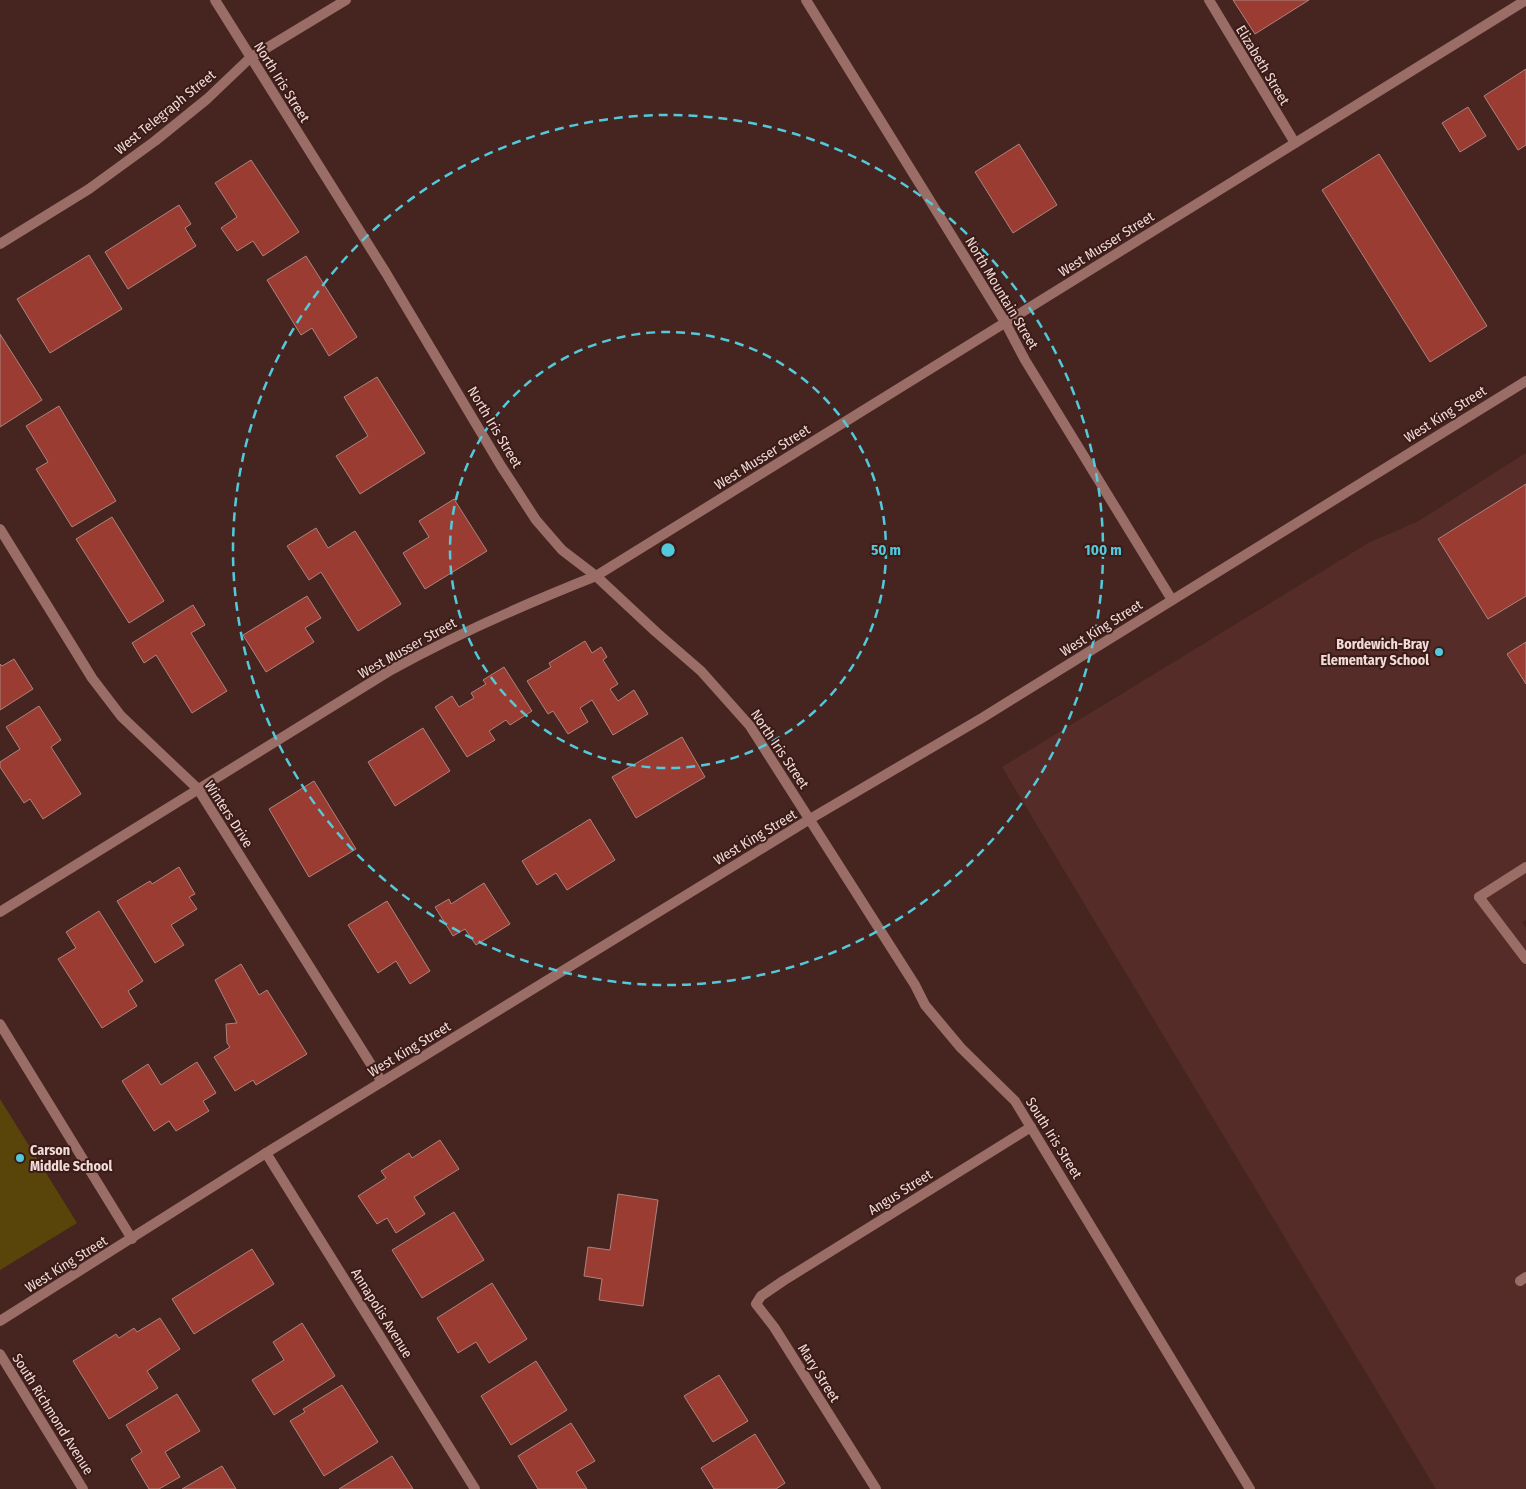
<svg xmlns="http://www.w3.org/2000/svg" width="1526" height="1489" font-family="'Fira Sans Condensed',sans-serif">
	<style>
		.built { fill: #552c27 }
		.green { fill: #59450a }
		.building { fill: #9b3c32; stroke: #ac837d }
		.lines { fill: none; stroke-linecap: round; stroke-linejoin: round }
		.service { stroke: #9a6d67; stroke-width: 10 }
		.minor { stroke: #9a6d67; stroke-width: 10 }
		.tertiary { stroke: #9a6d67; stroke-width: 10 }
		.ring { fill: none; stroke: #53cadc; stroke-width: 2.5; stroke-dasharray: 9 6 }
		.poi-dot { fill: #53cadc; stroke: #3b1b17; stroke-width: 2 }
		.labels { text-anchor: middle; stroke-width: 4; stroke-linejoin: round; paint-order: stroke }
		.street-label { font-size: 14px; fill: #f1dbd7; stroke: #3b1b17 }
		.poi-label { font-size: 14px; font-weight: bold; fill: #f1dbd7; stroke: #3b1b17; text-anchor: end }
		.centre { fill: #53cadc; stroke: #3b1b17; stroke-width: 2.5 }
		.ring-label { font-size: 15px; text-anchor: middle; font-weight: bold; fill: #53cadc; stroke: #3b1b17; stroke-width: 4; stroke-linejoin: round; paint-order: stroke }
	</style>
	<rect width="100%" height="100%" fill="#462521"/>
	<path class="built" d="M1526,453v467l-4,2 4,6v561h-90l-434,-722 368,-225 47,-20z"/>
	<path class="green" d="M0,1099l77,124 -77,47z"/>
	<g class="building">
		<path d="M1233,0h76l-54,34z"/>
		<path d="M1526,69v76l-8,5 -34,-54z"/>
		<path d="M1468,107l18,29 -26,16 -18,-29z"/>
		<path d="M1019,144l38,61 -44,28 -38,-61z"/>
		<path d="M1379,154l108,172 -57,36 -108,-172z"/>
		<path d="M251,160l48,72 -36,24 -10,-15 -16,10 -16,-23 16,-11 -22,-34z"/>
		<path d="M179,205l12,19 -6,4 11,18 -68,43 -23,-37z"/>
		<path d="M89,255l33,54 -72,44 -33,-54z"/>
		<path d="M306,256l51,81 -28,19 -17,-28 -11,7 -34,-55z"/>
		<path d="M0,334l42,66 -42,27z"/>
		<path d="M377,377l48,76 -65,41 -24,-38 32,-20 -24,-39z"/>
		<path d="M59,406l57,95 -44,26 -36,-58 12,-7 -22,-36z"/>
		<path d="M1526,484v112l-38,23 -50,-80z"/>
		<path d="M454,499l33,52 -62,38 -22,-36 26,-16 -10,-16z"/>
		<path d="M112,517l52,84 -35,22 -53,-84z"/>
		<path d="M316,528l12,20 27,-17 46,73 -43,27 -37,-59 -12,8 -22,-34z"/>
		<path d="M307,596l14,22 -16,10 9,14 -48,30 -23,-37z"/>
		<path d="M193,605l12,20 -14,8 36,58 -35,22 -36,-58 -12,8 -12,-20z"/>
		<path d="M585,641l7,12 9,-6 6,10 -4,3 15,24 -8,5 8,12 16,-11 14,24 -35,21 -21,-35 -12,8 8,14 -20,12 -15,-23 -5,3 -21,-33 24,-14 -2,-4z"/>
		<path d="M1526,642v42l-19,-30z"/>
		<path d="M14,659l19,30 -33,21v-46l2,2z"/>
		<path d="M504,667l28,44 -22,14 -4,-5 -17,11 6,9 -28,17 -32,-50 17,-11 7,11 15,-9 -3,-5 15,-9 -3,-4z"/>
		<path d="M39,706l22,34 -10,7 30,47 -38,25 -13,-20 -6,4 -24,-36v-5l20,-13 -14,-22z"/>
		<path d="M423,728l27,43 -55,35 -27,-44z"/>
		<path d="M682,737l23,40 -69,41 -24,-41z"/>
		<path d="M314,781l42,68 -47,28 -40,-68z"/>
		<path d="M590,819l25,41 -48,30 -11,-17 -19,12 -15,-24z"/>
		<path d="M179,867l16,27 -6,3 8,12 -26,16 13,20 -29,18 -38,-62 33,-20 2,3z"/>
		<path d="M484,883l26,41 -34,21 -11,-16 -12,7 -18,-29 14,-8 2,5z"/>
		<path d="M387,901l43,70 -20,13 -14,-23 -18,12 -30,-48z"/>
		<path d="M99,911l44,70 -15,10 9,15 -35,22 -44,-69 18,-11 -10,-16z"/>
		<path d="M241,964l18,31 8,-5 40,64 -51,31 -3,-5 -18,11 -21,-34 16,-10 -3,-4 -1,-19 11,-1 -22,-43z"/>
		<path d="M197,1062l19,31 -13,8 6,10 -33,20 -7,-10 -15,10 -32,-50 26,-17 13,21z"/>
		<path d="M440,1140l19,29 -45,28 11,17 -29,19 -9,-15 -10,6 -19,-28 28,-18 -5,-7 28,-18 3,5z"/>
		<path d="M618,1194l40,6 -15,106 -44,-6 3,-21 -18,-3 4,-29 22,3z"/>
		<path d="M454,1212l30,48 -62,38 -30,-48z"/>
		<path d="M252,1249l22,35 -80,50 -22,-35z"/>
		<path d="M492,1283l35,56 -38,24 -13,-21 -18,11 -21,-35z"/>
		<path d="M160,1318l20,31 -33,22 11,17 -49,31 -36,-58 43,-27 3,4 15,-10 3,4z"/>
		<path d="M302,1323l33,53 -61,39 -22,-35 32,-20 -11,-18z"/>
		<path d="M536,1361l31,49 -56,35 -30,-49z"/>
		<path d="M719,1375l29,46 -35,21 -29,-46z"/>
		<path d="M342,1385l36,57 -54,34 -34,-55 15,-9 -2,-3z"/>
		<path d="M177,1394l23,37 -35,21 15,25 -21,12h-10l-18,-30 11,-7 -16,-27z"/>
		<path d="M571,1423l24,38 -19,11 11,17h-49l-20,-33z"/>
		<path d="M755,1434l30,49 -9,6h-62l-13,-21z"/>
		<path d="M392,1456l21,33h-74z"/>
		<path d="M222,1466l14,23h-54z"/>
	</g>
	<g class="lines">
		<g class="service">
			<path d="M1479,897l47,62"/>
			<path d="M1520,1281l6,-4"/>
		</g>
		<g class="minor">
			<path d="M215,0l171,273 115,193 35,54 26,30 34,26 60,56 45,39 49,55 165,259 10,20 36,43 54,53 235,388"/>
			<path d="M1209,0l86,143"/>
			<path d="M0,244l89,-55 66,-48 52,-42 43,-41 96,-58"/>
			<path d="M0,529l92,149 29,38 77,73 184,293"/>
			<path d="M1479,897l47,-30"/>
			<path d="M0,912l391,-242c66,-36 134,-66 205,-94l930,-576"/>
			<path d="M0,1024l132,215"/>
			<path d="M266,1153l209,336"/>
			<path d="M0,1354l83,135"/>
			<path d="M876,1489l-102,-162 -18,-23 5,-8 22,-15 248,-154"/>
		</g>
		<g class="tertiary">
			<path d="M806,0l199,322 20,38 147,240"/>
			<path d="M0,1321l266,-168 544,-334 172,-101 544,-337"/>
		</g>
	</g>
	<g class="ring">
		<circle cx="668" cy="550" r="218"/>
		<circle cx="668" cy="550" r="435"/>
	</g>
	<g class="poi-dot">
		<circle cx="1439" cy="652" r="5"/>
		<circle cx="20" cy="1158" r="5"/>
	</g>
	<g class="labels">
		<g class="street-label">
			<text transform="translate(1263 65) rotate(59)" y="5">Elizabeth Street</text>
			<text transform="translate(282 82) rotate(58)" y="5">North Iris Street</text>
			<text transform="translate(165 112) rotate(-39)" y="5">West Telegraph Street</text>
			<text transform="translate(1106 244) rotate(-32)" y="5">West Musser Street</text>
			<text transform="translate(1002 293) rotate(59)" y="5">North Mountain Street</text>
			<text transform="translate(1445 414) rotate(-32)" y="5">West King Street</text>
			<text transform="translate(495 427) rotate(59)" y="5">North Iris Street</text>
			<text transform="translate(762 457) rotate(-32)" y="5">West Musser Street</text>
			<text transform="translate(1101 628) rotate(-32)" y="5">West King Street</text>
			<text transform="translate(407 648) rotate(-29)" y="5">West Musser Street</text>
			<text transform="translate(780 749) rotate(56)" y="5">North Iris Street</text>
			<text transform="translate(229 814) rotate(57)" y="5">Winters Drive</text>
			<text transform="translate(755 837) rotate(-31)" y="5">West King Street</text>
			<text transform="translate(409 1049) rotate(-31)" y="5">West King Street</text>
			<text transform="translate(1054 1138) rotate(58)" y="5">South Iris Street</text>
			<text transform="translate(900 1192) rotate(-32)" y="5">Angus Street</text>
			<text transform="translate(66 1264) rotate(-32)" y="5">West King Street</text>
			<text transform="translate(382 1313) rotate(58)" y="5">Annapolis Avenue</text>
			<text transform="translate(819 1373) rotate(58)" y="5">Mary Street</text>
			<text transform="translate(53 1414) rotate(58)" y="5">South Richmond Avenue</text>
		</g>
		<g class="poi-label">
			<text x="1429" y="649">Bordewich-Bray<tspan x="1429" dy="16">Elementary School</tspan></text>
			<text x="30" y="1155" text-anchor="start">Carson<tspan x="30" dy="16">Middle School</tspan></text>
		</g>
	</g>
	<circle cx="668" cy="550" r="8" class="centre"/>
	<g class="ring-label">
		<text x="886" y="555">50 m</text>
		<text x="1103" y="555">100 m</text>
	</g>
</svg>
